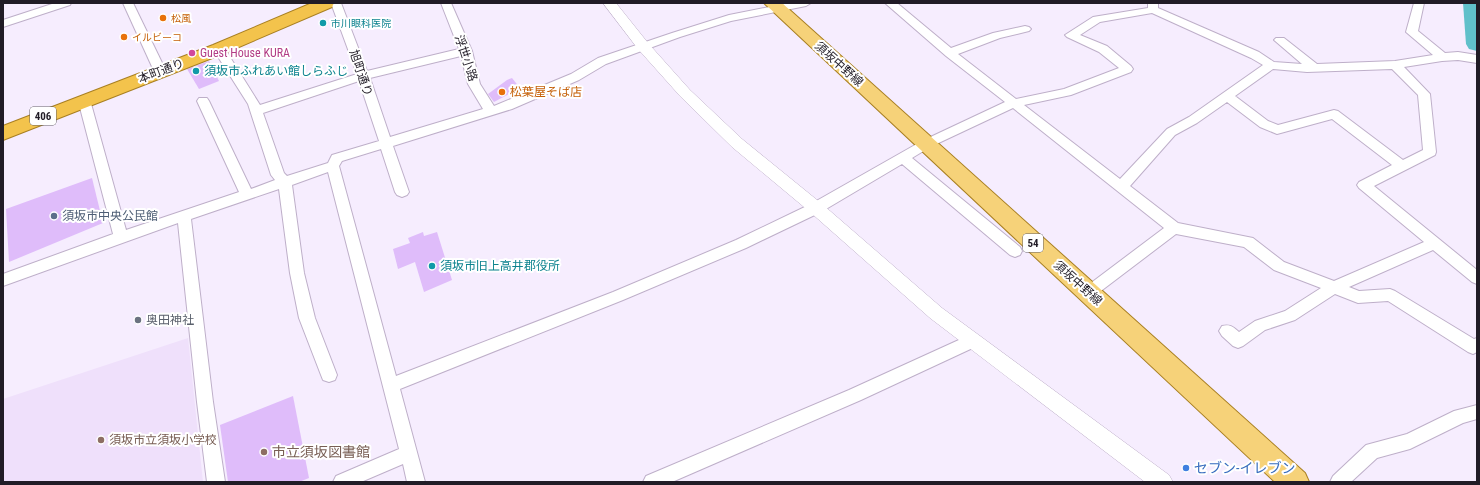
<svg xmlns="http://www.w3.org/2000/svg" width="1480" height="485" font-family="'Roboto Condensed','Noto Sans JP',sans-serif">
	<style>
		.built { fill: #efe0fb }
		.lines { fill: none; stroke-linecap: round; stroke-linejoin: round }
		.river { fill: #60c0ca; fill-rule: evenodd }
		.building { fill: #dfbcfa }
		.minor-casing { stroke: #beafc9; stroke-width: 2 }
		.tertiary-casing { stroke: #beafc9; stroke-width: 1 }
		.primary-casing { stroke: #a87f22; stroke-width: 2 }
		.trunk-casing { stroke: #a87f22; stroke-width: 2 }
		.minor { fill: #fff; fill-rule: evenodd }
		.tertiary { fill: #fff; fill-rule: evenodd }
		.primary { fill: #f6d279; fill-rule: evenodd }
		.trunk { fill: #f3c34c; fill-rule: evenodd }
		.food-dot { fill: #e8710a; stroke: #fff; stroke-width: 1.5 }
		.culture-dot { fill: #0f9aa8; stroke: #fff; stroke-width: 1.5 }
		.hotel-dot { fill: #d1479c; stroke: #fff; stroke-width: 1.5 }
		.service-dot { fill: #5c6f8a; stroke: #fff; stroke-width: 1.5 }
		.worship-dot { fill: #6b7280; stroke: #fff; stroke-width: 1.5 }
		.education-dot { fill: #8d6e63; stroke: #fff; stroke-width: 1.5 }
		.shop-dot { fill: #3f7fe0; stroke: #fff; stroke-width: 1.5 }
		.labels { text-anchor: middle; stroke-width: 4; stroke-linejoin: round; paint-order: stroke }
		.far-food-label { font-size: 10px; fill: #c56008; stroke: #fff; text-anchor: start }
		.far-culture-label { font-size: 10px; fill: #0d838f; stroke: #fff; text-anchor: start }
		.shield { fill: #fff; stroke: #646067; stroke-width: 1 }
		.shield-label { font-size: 11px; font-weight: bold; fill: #211c26 }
		.hotel-label { font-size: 12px; fill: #b23c85; stroke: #fff; text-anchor: start }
		.street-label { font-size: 12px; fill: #211c26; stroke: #fff }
		.culture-label { font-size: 12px; fill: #0d838f; stroke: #fff; text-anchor: start }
		.food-label { font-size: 12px; fill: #c56008; stroke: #fff; text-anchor: start }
		.service-label { font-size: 12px; fill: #4e5e75; stroke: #fff; text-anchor: start }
		.worship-label { font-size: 12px; fill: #5b616d; stroke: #fff; text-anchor: start }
		.education-label { font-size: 12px; fill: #785e54; stroke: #fff; text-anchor: start }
		.near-education-label { font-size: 14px; fill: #785e54; stroke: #fff; text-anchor: start }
		.near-shop-label { font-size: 14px; fill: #366cbe; stroke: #fff; text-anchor: start }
	</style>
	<rect width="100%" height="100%" fill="#f6edfe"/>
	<path class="built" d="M188,338l15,144h-200v-83z"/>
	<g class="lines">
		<path class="river" d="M1463,3h14v48l-8,-2 -3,-5z"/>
	</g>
	<g class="building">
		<path d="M209,61l10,20 -20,8 -12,-20z"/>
		<path d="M512,78l8,10 -26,14 -6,-8 19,-14z"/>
		<path d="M92,178l11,45 -94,39 -3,-53z"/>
		<path d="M423,232l1,4 13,-4 15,48 -28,12 -9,-30 -17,7 -5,-20 17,-6 -2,-5z"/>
		<path d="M293,396l16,82 -10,4h-71l-8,-57z"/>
	</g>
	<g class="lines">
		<defs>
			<g id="minor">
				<path d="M55,3h16l-1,2 -67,22v-7z"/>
				<path d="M123,3h10l33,68 -2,3h-8l-2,-3z"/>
				<path d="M331,3h10l26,68 92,-22 -18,-46h10l21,48 8,33 14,22 77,-32 27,-16 74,-25 57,-18 60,-12h22l-5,3 -75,15 -51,16 -74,27 -27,16 -67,29 -119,37 16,46 -2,3 -5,2 -5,-2 -2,-3 -14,-43 -39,12 -3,5 57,210 217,-84 123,-52 75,-36 111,-63 83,-39 -59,-46 -61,-53h12l54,45 42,-15 32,-7 4,1 2,2 -2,2 -29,7 -42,16 58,45 48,-10 55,-21 -20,-16 -32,-15 -2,-2 28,-18 55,-9v-5h10v5l101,44 15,10 28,2 -28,-24 2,-2h8l33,26 78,-3 38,-6 -27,-23 8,-29h10l-6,28 27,22 13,-1 19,3v8l-19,-3 -16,1 -38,6 26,27 6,58 -1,3 -61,31 103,84v14l-5,-2 -39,-32 -84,37 10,4 31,-2 5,2 79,48 3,-1v14l-4,2 -5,-2 -80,-51 -30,2 -23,-9 -40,26 -30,10 -22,16 -5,2 -5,-2 -11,-10 -3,-5 3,-5c8,-2 11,1 17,6l16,-11 30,-10 36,-23 -47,-18 -30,-23 -68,-13 -83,63 -5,2 -5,-2 -2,-4 2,-4 81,-61 -151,-120 -83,39 -18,11 108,89 2,4 -2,4 -5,2 -5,-2 -108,-91 -81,48 -75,36 -123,52 -223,89 25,93h-18l-4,-18 -42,18h-28l3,-6 63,-27 -71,-277 -36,13 12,88 11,45 22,57 -2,5 -6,2 -6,-2 -2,-5 -22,-57 -9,-45 -11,-84 -88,30 22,183 12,80h-18l-10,-80 -19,-179 -175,63v-12l110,-40 -35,-134 2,-3h8l2,3 36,130 113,-38 -42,-91 2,-3h8l2,3 42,88 24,-9 -4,-5 -23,-71 -35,-55 2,-3h8l37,59 97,-31zM1152,13l99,45 12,7 -74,52 -22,12 -47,50 -96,-74 47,-10 60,-23 2,-3 -2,-3 -24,-20 -27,-11 20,-13zM461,56l7,28 15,25 -93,28 -20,-59zM1273,69l34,3 85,-3 26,26 5,55 -20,10 -65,-49 -4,-1 -56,15 -10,-4 -33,-25zM359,81l20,60 -47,14 -4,8 -41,13 -3,-3 -21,-60zM1227,102l33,25 17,7 55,-15 60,46 -33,17 -2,3 2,3 65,54 -90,39 -50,-19 -31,-24 -75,-15 -48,-37 45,-51 22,-12z"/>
				<path d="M972,334l5,2 3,5 -3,5 -116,54 -189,82h-29l3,-6 203,-86z"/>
				<path d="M1477,405v14l-14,4 -53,26 -33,9 -26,24h-21l3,-6 33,-31 41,-11 47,-23z"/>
			</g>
			<path id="tertiary" d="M603,3h13l32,40 42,47 52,49 80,65 120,104 227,167 4,7h-28l-215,-164 -120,-106 -78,-65 -52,-51 -42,-47z"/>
			<path id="primary" d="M764,3h18l523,470 4,9h-34z"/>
			<path id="trunk" d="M312,3h22l-2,4 -107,46 -222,87v-14l210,-81z"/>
		</defs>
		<use href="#minor" class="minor-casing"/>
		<use href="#tertiary" class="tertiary-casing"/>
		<use href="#primary" class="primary-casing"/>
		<use href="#trunk" class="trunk-casing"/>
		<use href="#minor" class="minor"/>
		<use href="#tertiary" class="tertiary"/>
		<use href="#primary" class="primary"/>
		<use href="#trunk" class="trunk"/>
	</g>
	<g class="food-dot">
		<circle cx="163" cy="18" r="4"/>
		<circle cx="124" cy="37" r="4"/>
		<circle cx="502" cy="92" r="4"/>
	</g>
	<g class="culture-dot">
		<circle cx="323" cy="23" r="4"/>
		<circle cx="196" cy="71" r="4"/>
		<circle cx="432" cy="266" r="4"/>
	</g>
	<circle class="hotel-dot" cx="192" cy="53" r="4"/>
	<circle class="service-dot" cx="54" cy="216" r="4"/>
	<circle class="worship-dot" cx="138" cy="320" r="4"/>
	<g class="education-dot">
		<circle cx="101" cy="440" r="4"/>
		<circle cx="264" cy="452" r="4"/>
	</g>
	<circle class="shop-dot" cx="1186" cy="468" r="4"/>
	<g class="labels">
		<g class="far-food-label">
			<text x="171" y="22">松風</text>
			<text x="132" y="41">イルビーコ</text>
		</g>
		<g class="far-culture-label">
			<text x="331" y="27">市川眼科医院</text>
		</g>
		<g class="shield">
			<rect x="30" y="107" width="26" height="18" rx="3"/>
			<rect x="1023" y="234" width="20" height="18" rx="3"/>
		</g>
		<g class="shield-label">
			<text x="43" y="120">406</text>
			<text x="1033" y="247">54</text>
		</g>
		<g class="hotel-label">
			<text x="200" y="57">Guest House KURA</text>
		</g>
		<g class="street-label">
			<text transform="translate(466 58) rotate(72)" y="4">浮世小路</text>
			<text transform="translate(839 64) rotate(42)" y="4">須坂中野線</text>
			<text transform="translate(161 71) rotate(-21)" y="4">本町通り</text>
			<text transform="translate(361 73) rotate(71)" y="4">旭町通り</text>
			<text transform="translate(1078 283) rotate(42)" y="4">須坂中野線</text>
		</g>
		<g class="culture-label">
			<text x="204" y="75">須坂市ふれあい館しらふじ</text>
			<text x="440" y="270">須坂市旧上高井郡役所</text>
		</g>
		<g class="food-label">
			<text x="510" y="96">松葉屋そば店</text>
		</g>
		<g class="service-label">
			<text x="62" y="220">須坂市中央公民館</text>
		</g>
		<g class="worship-label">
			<text x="146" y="324">奥田神社</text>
		</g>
		<g class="education-label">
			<text x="109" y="444">須坂市立須坂小学校</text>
		</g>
		<g class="near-education-label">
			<text x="272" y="457">市立須坂図書館</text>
		</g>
		<g class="near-shop-label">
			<text x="1194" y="473">セブン-イレブン</text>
		</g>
	</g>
	<rect width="1480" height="485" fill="none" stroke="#211c26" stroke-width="8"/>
</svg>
